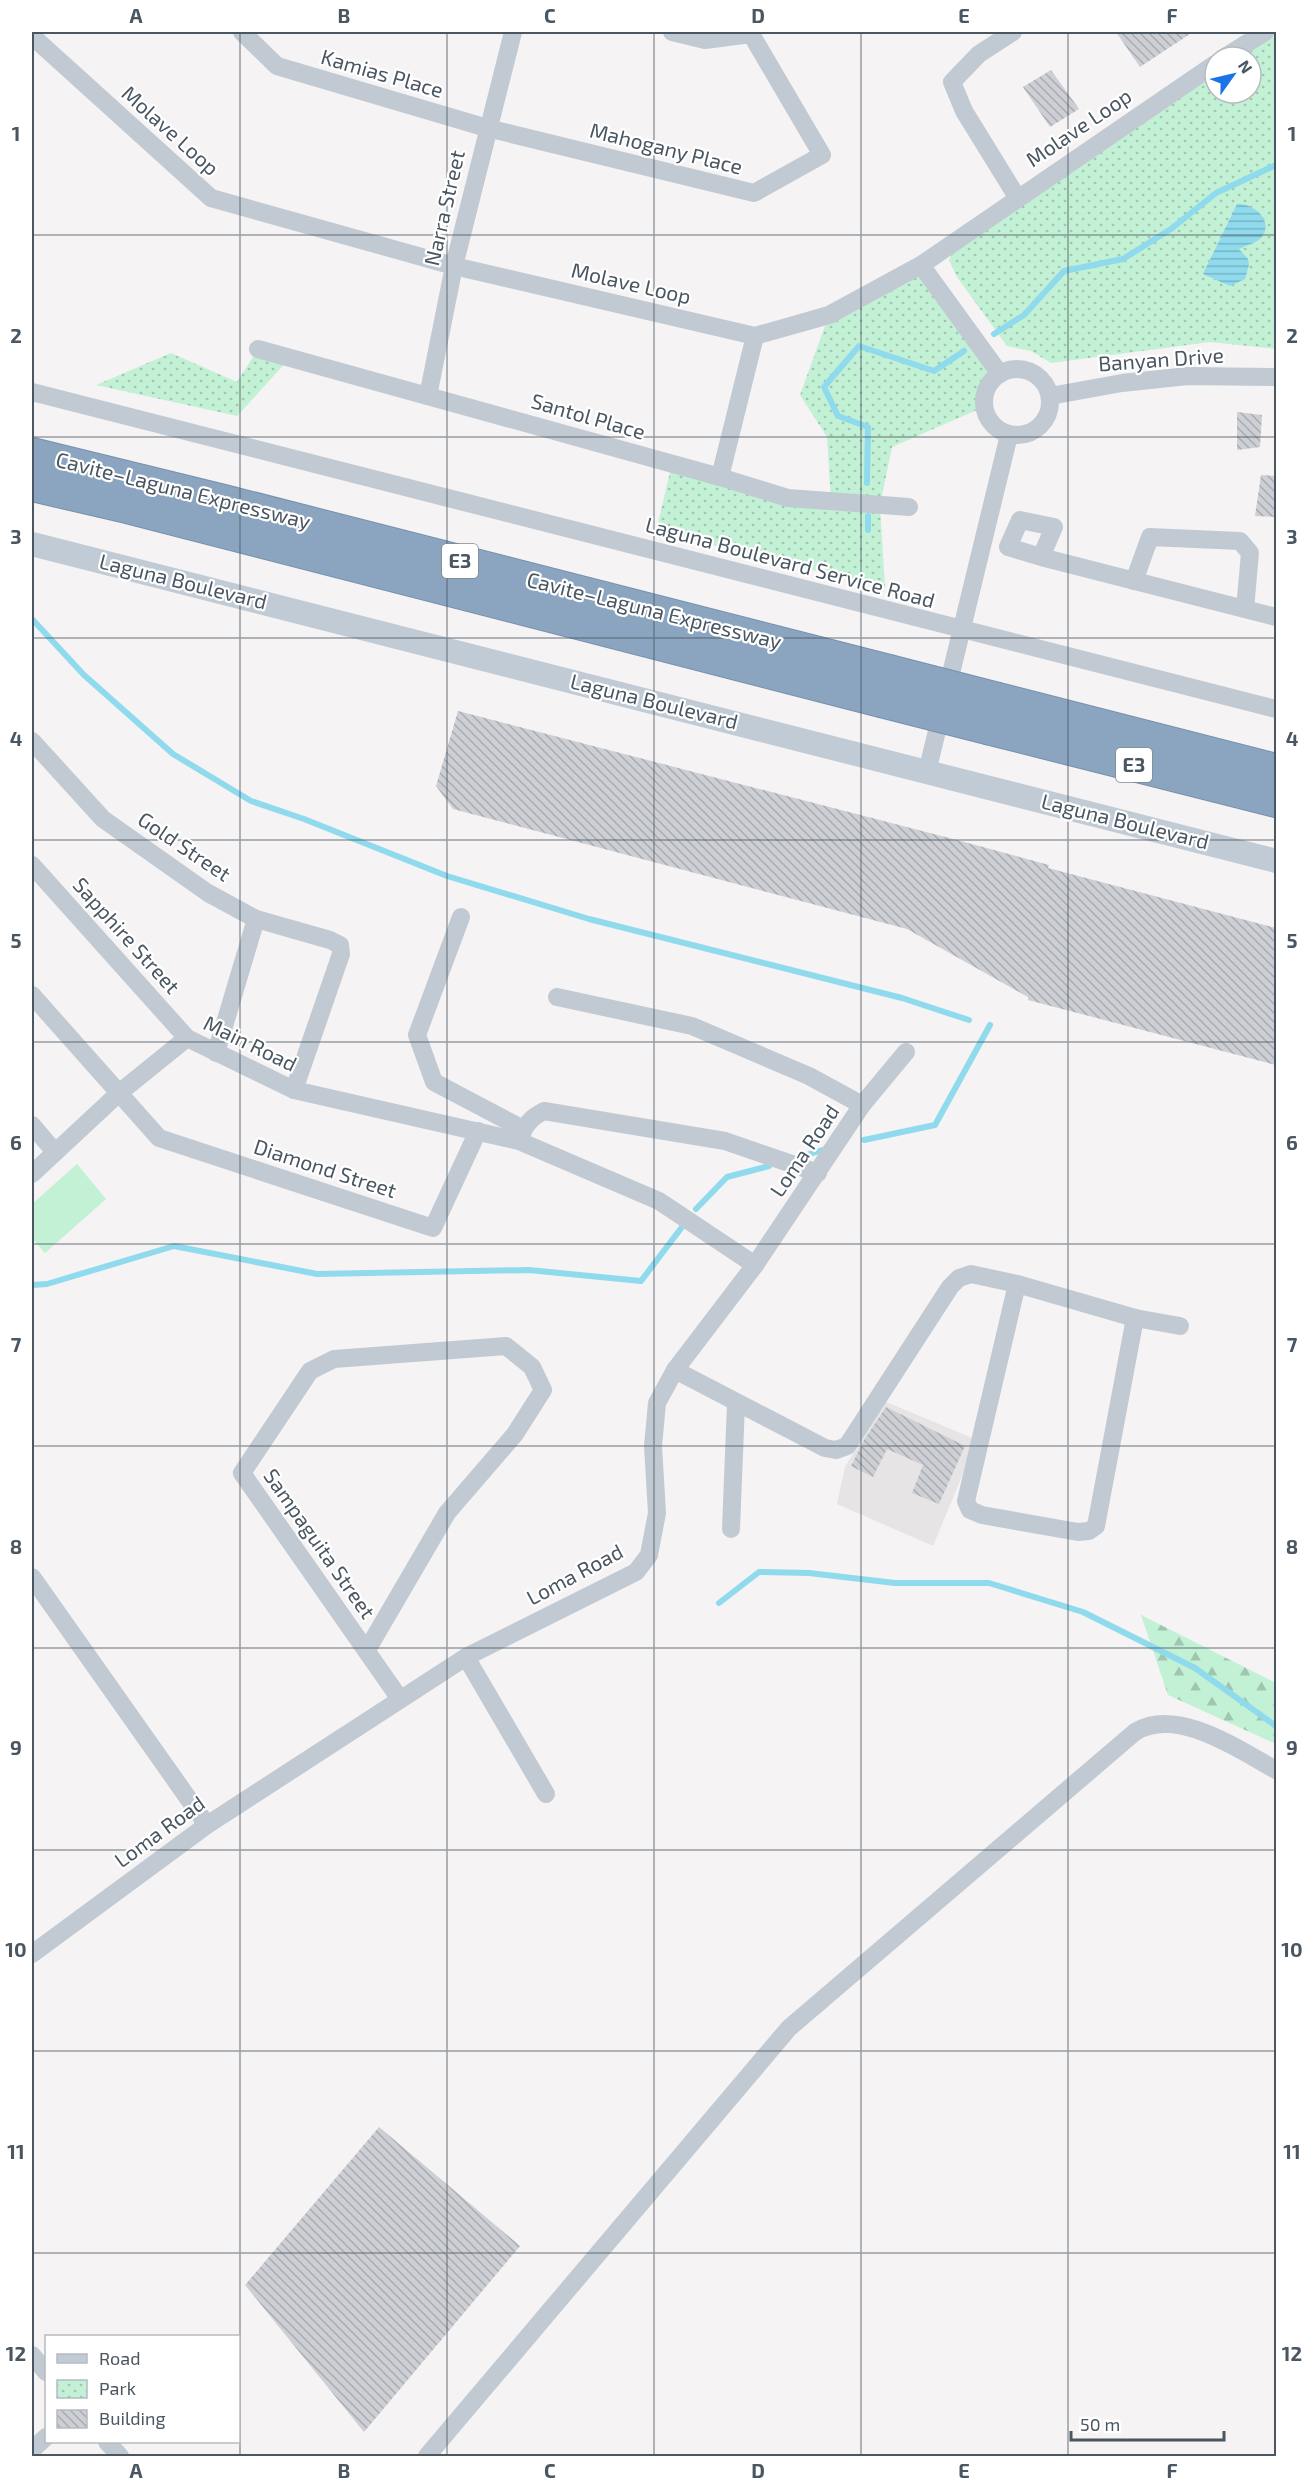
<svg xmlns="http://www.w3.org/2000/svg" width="1308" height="2488" font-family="'Exo 2',sans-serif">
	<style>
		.education { fill: #e6e4e5 }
		.forest { fill: url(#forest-firs) }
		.park { fill: url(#park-dots) }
		.garden { fill: #c3f1d5 }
		.water { fill: url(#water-rules) }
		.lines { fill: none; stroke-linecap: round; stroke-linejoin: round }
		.stream { stroke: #90daee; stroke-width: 6 }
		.building { fill: url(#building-back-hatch) }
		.motorway-casing { stroke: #7690ad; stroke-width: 34 }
		.minor { stroke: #c1cad2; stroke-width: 18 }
		.secondary { stroke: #c1cbd6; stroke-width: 24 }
		.motorway { stroke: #8ba5c1; stroke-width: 32 }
		.motorway-bridge-casing { stroke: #7690ad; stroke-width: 34; stroke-linecap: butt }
		.motorway-bridge { stroke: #8ba5c1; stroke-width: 32 }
		.grid { fill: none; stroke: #4a5661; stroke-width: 1.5; stroke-opacity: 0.55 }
		.labels { text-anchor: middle; stroke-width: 4.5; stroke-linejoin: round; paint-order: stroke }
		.shield { fill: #fff; stroke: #808990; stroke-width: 1.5 }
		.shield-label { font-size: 20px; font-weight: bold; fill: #4a5661 }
		.street-label { font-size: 21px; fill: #4a5661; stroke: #fff }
		.neatline { fill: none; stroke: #4a5661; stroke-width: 2 }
		.grid-label { font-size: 20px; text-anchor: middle; font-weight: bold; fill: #4a5661 }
	</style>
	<defs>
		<pattern id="forest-firs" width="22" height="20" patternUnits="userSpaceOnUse" patternTransform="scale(1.5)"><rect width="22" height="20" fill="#c3f1d5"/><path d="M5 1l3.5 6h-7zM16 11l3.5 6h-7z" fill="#a0c6b0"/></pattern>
		<pattern id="park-dots" width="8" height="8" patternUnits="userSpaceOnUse" patternTransform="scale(1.5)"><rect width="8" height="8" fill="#c3f1d5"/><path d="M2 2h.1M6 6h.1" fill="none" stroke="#a0c6b0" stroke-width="1.8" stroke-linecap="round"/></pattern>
		<pattern id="water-rules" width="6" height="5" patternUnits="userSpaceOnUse" patternTransform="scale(1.5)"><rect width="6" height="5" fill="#90daee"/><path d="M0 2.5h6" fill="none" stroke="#78b4c4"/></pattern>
		<pattern id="building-back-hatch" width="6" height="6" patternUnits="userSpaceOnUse" patternTransform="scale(1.5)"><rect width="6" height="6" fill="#cdcfd5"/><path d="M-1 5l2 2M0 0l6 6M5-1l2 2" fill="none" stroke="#a8abb0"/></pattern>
	</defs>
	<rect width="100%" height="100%" fill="#f5f3f3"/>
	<path class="education" d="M884,1401l93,39 -44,106 -96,-42 8,-37z"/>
	<path class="forest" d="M1141,1615l135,68v61l-108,-49z"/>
	<g class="park">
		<path d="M1274,32h2v317l-66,-7 -159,21 -20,-12 -24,-5 -50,-69 -8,-17 8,-15 258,-174v22h36v-36h-14z"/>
		<path d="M921,265l74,112 -8,11 -3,19 -92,40 -12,58 5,83 -229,-57 16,-67 159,37 -4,-64 -27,-42 29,-80z"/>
		<path d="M258,349l32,9 -53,58 -141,-31 75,-32 66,29z"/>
	</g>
	<path class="garden" d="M77,1164l29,35 -61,54 -13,-15v-34z"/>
	<path class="water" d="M1237,204c17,-1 38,17 24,34 -6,6 -15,7 -22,11l9,10 1,6 -4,14 -15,7 -27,-12z"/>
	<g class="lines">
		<g class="stream">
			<path d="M994,334l30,-19 40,-44 59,-12 48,-30 45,-36 60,-28"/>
			<path d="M867,483l1,-56 -30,-11 -14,-29 35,-41 75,25 30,-20"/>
			<path d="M868,530v-14"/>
			<path d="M32,619l52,56 89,79 78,47 53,18 143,57 142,43 313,79 67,22"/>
			<path d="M864,1140l71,-15 55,-100"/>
			<path d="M793,1159l33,-10"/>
			<path d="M696,1209l31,-32 42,-11"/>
			<path d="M32,1285l15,-1 127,-38 143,28 212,-4 112,11 41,-54"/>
			<path d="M719,1603l40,-31 50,1 86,10h94l94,29 112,56 81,58"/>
		</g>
	</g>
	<g class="building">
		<path d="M1116,32h77l-53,35z"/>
		<path d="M1051,70l28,39 -29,18 -27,-40z"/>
		<path d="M1237,412l25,3 -2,32 -23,3z"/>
		<path d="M1261,475l15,1v41l-21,-1z"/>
		<path d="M458,711l495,128 96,26 -1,3 228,60v137l-248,-65v-3l-121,-68 -454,-120 -17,-23z"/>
		<path d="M886,1407l79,39 -26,58 -27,-11 11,-28 -36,-16 -14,28 -22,-11 13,-26z"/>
		<path d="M379,2127l141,119 -156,186 -119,-147z"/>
	</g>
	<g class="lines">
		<defs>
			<g id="motorway">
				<path d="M32,454l192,47 665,170"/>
				<path d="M32,485l95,22 754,194"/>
				<path d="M998,699l278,71"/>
				<path d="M991,729l285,72"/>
			</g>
		</defs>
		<use href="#motorway" class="motorway-casing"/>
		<g class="minor">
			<path d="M242,32l35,34 210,62 267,65 68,-38 -71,-121 -46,6 -33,-8"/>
			<path d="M1013,32l-34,22 -27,28 12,29 53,86"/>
			<path d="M32,36l179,162 243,68 301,70 74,-21 92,-50 294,-201"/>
			<path d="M1225,57l40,-25"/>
			<path d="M921,265l79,109"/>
			<path d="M258,349l462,128 68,21 121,9"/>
			<circle cx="1017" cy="402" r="33"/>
			<path d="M32,392l1244,317"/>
			<path d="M428,396l26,-130 59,-234"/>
			<path d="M1050,396l72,-13 66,-7 88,1"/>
			<path d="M720,477l35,-141"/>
			<path d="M1041,557l13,-30 -34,-7 -12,27 33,10 235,60"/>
			<path d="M1134,581l16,-44 90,4 10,12 -5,56"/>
			<path d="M32,741l71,78 105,74 48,26 74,21 10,5 1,9 -47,136"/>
			<path d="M927,772l82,-337"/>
			<path d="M32,865l155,173 107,52 225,51 140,60 96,64"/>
			<path d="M461,917l-44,118 17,47 89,47"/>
			<path d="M32,995l127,143 274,90 45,-97"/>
			<path d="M557,997l135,29 117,50 53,29"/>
			<path d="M216,1053l40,-134"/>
			<path d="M32,1125l23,27"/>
			<path d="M519,1141c5,-15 11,-23 25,-30l181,30 93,32"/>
			<path d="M32,1174l87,-81 68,-55"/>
			<path d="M1135,1318l45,8"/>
			<path d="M675,1370l150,78 11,2 11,-4 103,-159 9,-9 12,-4 46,10 118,34 -39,208 -7,5 -11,1 -96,-17 -12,-5 -4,-9 51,-217"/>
			<path d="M731,1529l5,-125"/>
			<path d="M32,1577l175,248"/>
			<path d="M367,1650l80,-137 68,-79 28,-44 -11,-23 -26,-21 -172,13 -24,12 -68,102 158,226"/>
			<path d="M466,1657l80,137"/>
			<path d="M32,1954l175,-129 259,-168 170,-85 13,-17 8,-42 -4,-67 4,-43 18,-33 80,-105 107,-160 44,-53"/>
			<path d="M32,2355l14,17"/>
			<path d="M107,2442l13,14"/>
			<path d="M32,2450l14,-13"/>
			<path d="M427,2456l362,-428 346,-296c42,-26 104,18 141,38"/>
		</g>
		<path class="secondary" d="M32,544l1244,317"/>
		<use href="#motorway" class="motorway"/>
		<defs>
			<g id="motorway-bridge">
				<path d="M889,671l109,28"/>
				<path d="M881,701l110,28"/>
			</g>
		</defs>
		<use href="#motorway-bridge" class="motorway-bridge-casing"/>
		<use href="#motorway-bridge" class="motorway-bridge"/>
	</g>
	<path class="grid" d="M240,32v2424M447,32v2424M654,32v2424M861,32v2424M1068,32v2424M32,235h1244M32,437h1244M32,638h1244M32,840h1244M32,1042h1244M32,1244h1244M32,1446h1244M32,1648h1244M32,1850h1244M32,2051h1244M32,2253h1244"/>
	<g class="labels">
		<g class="shield">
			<rect x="442" y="544" width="36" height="34" rx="4.5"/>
			<rect x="1116" y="748" width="36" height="34" rx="4.5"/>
		</g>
		<g class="shield-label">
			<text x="460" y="568">E3</text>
			<text x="1134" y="772">E3</text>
		</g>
		<g class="street-label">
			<text transform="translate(382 74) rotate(16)" y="7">Kamias Place</text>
			<text transform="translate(1079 128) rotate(-34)" y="7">Molave Loop</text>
			<text transform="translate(170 131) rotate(42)" y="7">Molave Loop</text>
			<text transform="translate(666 149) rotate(14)" y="7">Mahogany Place</text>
			<text transform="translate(445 208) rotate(-77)" y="7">Narra Street</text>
			<text transform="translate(631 284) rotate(13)" y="7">Molave Loop</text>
			<text transform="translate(1161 360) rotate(-4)" y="7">Banyan Drive</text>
			<text transform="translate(588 417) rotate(16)" y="7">Santol Place</text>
			<text transform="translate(183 491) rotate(14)" y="7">Cavite–Laguna Expressway</text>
			<text transform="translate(790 563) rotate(15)" y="7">Laguna Boulevard Service Road</text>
			<text transform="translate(183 582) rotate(14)" y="7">Laguna Boulevard</text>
			<text transform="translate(654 611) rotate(14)" y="7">Cavite–Laguna Expressway</text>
			<text transform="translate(654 702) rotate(14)" y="7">Laguna Boulevard</text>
			<text transform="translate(1125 822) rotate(14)" y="7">Laguna Boulevard</text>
			<text transform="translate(184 847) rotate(34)" y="7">Gold Street</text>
			<text transform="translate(126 936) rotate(48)" y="7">Sapphire Street</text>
			<text transform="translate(250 1044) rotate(26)" y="7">Main Road</text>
			<text transform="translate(805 1151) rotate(-56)" y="7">Loma Road</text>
			<text transform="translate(325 1169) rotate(18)" y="7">Diamond Street</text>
			<text transform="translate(319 1544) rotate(55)" y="7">Sampaguita Street</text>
			<text transform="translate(575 1575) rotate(-28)" y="7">Loma Road</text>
			<text transform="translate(160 1832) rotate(-36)" y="7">Loma Road</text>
		</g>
	</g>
	<rect width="1308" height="2488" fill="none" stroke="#ffffff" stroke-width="66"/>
	<rect x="45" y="2335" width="195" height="108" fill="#ffffff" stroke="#b7bbc0" stroke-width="1.5"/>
	<rect x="57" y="2354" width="30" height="9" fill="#c1cbd6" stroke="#b7bbc0" stroke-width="1.5"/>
	<text x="99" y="2365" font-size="18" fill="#4a5661">Road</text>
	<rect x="57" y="2380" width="30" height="18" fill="url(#park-dots)" stroke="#b7bbc0" stroke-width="1.5"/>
	<text x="99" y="2395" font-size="18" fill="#4a5661">Park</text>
	<rect x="57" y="2410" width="30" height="18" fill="url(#building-back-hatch)" stroke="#b7bbc0" stroke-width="1.5"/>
	<text x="99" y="2425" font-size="18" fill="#4a5661">Building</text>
	<g transform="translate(1233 75) rotate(56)"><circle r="28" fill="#ffffff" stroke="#b7bbc0" stroke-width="1.5"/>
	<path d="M0-4.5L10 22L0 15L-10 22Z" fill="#1a73e8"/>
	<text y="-9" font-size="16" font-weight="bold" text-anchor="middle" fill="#4a5661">N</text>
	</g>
	<path d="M1071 2431v9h153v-9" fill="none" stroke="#4a5661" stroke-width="3"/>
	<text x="1080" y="2431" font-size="18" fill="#4a5661" stroke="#ffffff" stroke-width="4.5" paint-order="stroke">50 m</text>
	<rect x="33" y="33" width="1242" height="2422" class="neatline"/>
	<g class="grid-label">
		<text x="136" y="23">A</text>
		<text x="344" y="23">B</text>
		<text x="550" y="23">C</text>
		<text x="758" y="23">D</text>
		<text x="964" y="23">E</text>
		<text x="1172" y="23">F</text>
		<text x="16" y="141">1</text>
		<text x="1292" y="141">1</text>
		<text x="16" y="343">2</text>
		<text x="1292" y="343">2</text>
		<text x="16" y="544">3</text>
		<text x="1292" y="544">3</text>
		<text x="16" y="746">4</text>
		<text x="1292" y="746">4</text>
		<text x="16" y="948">5</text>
		<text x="1292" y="948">5</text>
		<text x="16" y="1150">6</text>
		<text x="1292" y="1150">6</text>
		<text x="16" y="1352">7</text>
		<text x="1292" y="1352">7</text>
		<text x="16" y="1554">8</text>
		<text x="1292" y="1554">8</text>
		<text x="16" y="1755">9</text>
		<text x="1292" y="1755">9</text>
		<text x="16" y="1957">10</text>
		<text x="1292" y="1957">10</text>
		<text x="16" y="2159">11</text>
		<text x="1292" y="2159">11</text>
		<text x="16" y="2361">12</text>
		<text x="1292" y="2361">12</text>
		<text x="136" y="2478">A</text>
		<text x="344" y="2478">B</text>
		<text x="550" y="2478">C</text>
		<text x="758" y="2478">D</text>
		<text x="964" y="2478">E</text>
		<text x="1172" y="2478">F</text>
	</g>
</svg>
